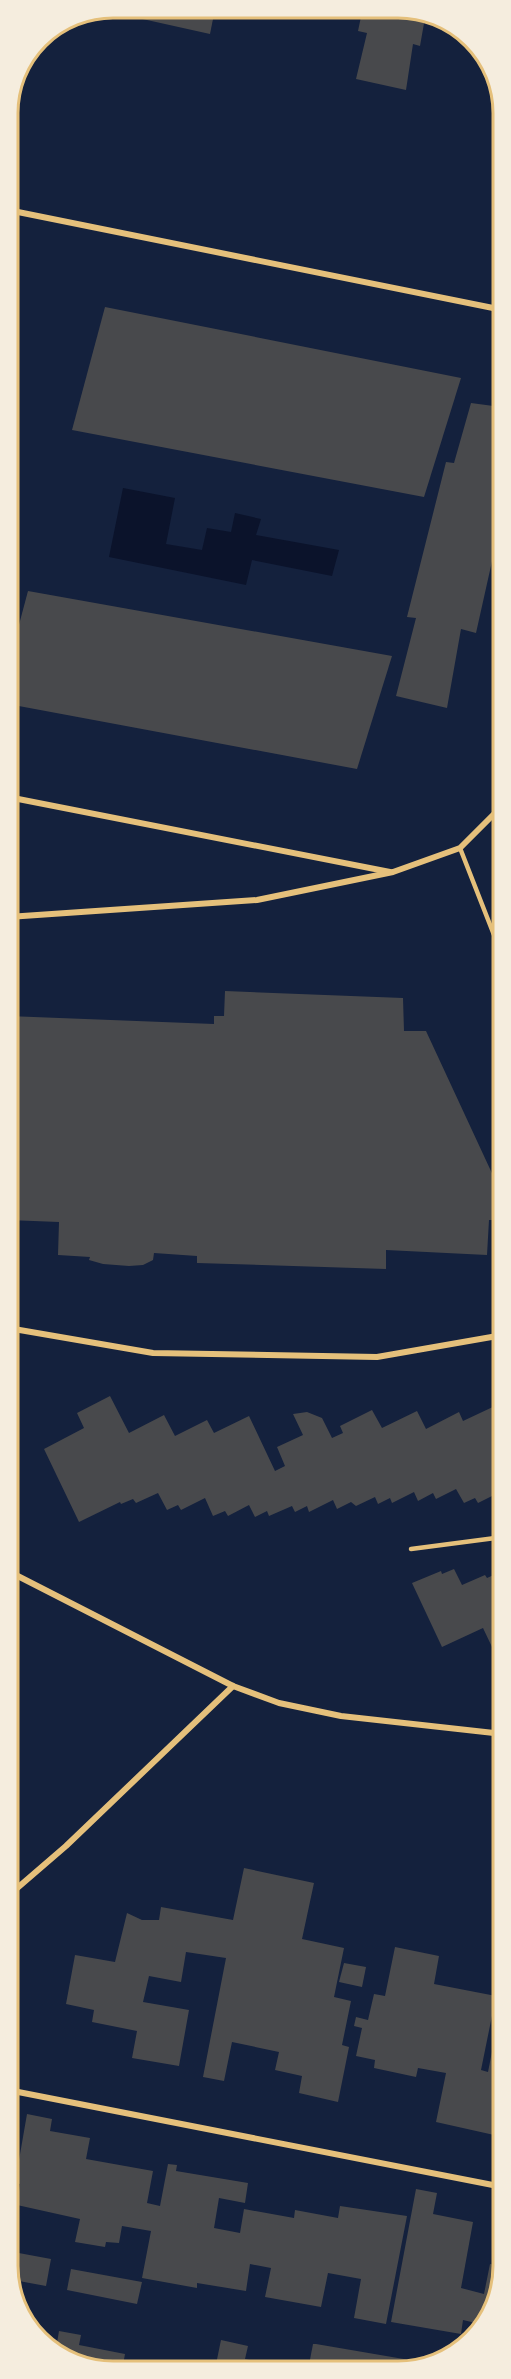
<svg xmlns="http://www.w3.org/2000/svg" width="511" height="2379" font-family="Inter,sans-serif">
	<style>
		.water { fill: #0b132b }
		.building { fill: #48494c }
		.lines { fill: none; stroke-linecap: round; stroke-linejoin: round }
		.service { stroke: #e5c07b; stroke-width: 4.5 }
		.minor { stroke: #e5c07b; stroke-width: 6 }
		.rim { fill: none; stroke: #e5c07b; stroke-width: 3 }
	</style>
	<rect width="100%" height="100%" fill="#14213d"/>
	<path class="water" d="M123,488l52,10 -9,46 36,6 5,-22 24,4 4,-19 26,6 -5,16 83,15 -7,26 -80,-16 -6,25 -137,-28z"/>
	<g class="building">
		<path d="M362,12h64l-6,34 -7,-2 -7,46 -50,-11 11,-46 -9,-2z"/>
		<path d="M214,14l-4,20 -81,-18v-1z"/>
		<path d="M105,307l356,71 -37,119 -352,-67z"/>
		<path d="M471,403l30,4 2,105 -27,121 -15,-4 -14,79 -51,-12 20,-78 -9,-1 39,-155 8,1z"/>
		<path d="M28,591l364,65 -35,113 -349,-65v-38z"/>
		<path d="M225,991l178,7 1,33h22l77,166v23h-14l-2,35 -101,-5v19l-189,-6v-7l-43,-3 -1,7 -10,5 -14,1 -26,-2 -14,-4 1,-3 -32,-2 1,-33 -51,-2v-204l206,8v-8h10z"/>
		<path d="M110,1396l19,37 35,-18 11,21 32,-16 7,13 35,-17 26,55 10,-5 -8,-19 26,-12 -10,-21 14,-2 15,6 10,20 11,-5 -3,-7 32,-16 10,18 35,-17 9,18 33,-17 4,9 34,-16 6,10v80l-5,-2 -20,10 -3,-5 -11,5 -8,-14 -20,10 -3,-6 -15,8 -4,-9 -22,11 -2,-5 -12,6 -3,-7 -19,9 -5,-4 -14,7 -4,-9 -24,12 -2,-6 -12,6 -3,-6 -23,10 -2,-5 -12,6 -6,-12 -21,11 -3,-5 -12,5 -8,-18 -24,12 -3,-5 -11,5 -9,-17 -22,10 -3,-4 -12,5 -1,-2 -41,20 -35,-73 40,-21 -7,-15z"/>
		<path d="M454,1569l8,16 23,-10 2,3 11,-5 3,6 2,-4v90l-2,1 -18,-38 -41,19 -30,-64 29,-12 1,3z"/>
		<path d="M244,1868l70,15 -12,56 42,9 -10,49 17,4 -9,44 7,2 -11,55 -39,-9 3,-17 -27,-6 4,-18 -47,-10 -8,39 -21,-4 23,-119 -40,-6 -5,30 -32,-6 -6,26 46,8 -10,56 -47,-8 5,-27 -45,-9 2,-12 -28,-6 9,-49 40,7 12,-49 15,7h17l2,-13 72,13z"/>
		<path d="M395,1947l44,9 -5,28 62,12 -15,74 7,2 13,-66 2,1v130l-67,-15 10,-49 -28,-5 -2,9 -42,-9 1,-8 -19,-4 6,-28 -8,-2 2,-9 12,3 6,-26 11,2z"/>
		<path d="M344,1963l22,4 -4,20 -23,-5z"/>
		<path d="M27,2114l25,5 -2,12 40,7 -4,21 67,12 -6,32 13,3 8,-42 9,1 -1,6 72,12 -3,20 -26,-5 -5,30 26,5 4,-24 50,9 1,-8 43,8 2,-12 67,10 -21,108 -32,-6 7,-39 -33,-6 -7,34 -56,-10 6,-29 -21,-4 -4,27 -49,-8v5l-55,-10 9,-47 -29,-5 -3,17 -13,-1 -1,5 -30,-5 5,-23 -63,-14 3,-21 -5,-1z"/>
		<path d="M8,2134l9,2 -8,39h-1z"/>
		<path d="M416,2189l21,4 -4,21 40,8 -12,66 23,6 6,-30 6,1 1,-10 6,2v16l-23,51 -17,-4 -2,14 -70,-12z"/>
		<path d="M8,2251l43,8 -5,27 -38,-7z"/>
		<path d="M71,2269l71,13 -5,22 -70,-14z"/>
		<path d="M59,2331l22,4 -2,10 46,9 -3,16 -30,-1 -36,-20z"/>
		<path d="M221,2340l27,6 -3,13 48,11 -78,-1z"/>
		<path d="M313,2344h3l111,19 -16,8 -103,-1z"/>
	</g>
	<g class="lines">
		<g class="service">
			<path d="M460,848l43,110"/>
			<path d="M411,1549l92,-12"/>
		</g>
		<g class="minor">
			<path d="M8,210l495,100"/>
			<path d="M8,797l382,75"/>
			<path d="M8,917l249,-17 136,-28 67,-24 43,-43"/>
			<path d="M8,1328l145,25 224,4 126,-22"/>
			<path d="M8,1571l225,115 46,17 62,13 162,18"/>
			<path d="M8,1896l58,-50 167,-160"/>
			<path d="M8,2090l495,97"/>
		</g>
	</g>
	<path d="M0 0H511V2379H0ZM113 18H398A95 95 0 0 1 493 113V2266A95 95 0 0 1 398 2361H113A95 95 0 0 1 18 2266V113A95 95 0 0 1 113 18Z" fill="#f5edde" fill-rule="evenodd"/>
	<path class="rim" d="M113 18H398A95 95 0 0 1 493 113V2266A95 95 0 0 1 398 2361H113A95 95 0 0 1 18 2266V113A95 95 0 0 1 113 18Z"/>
</svg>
